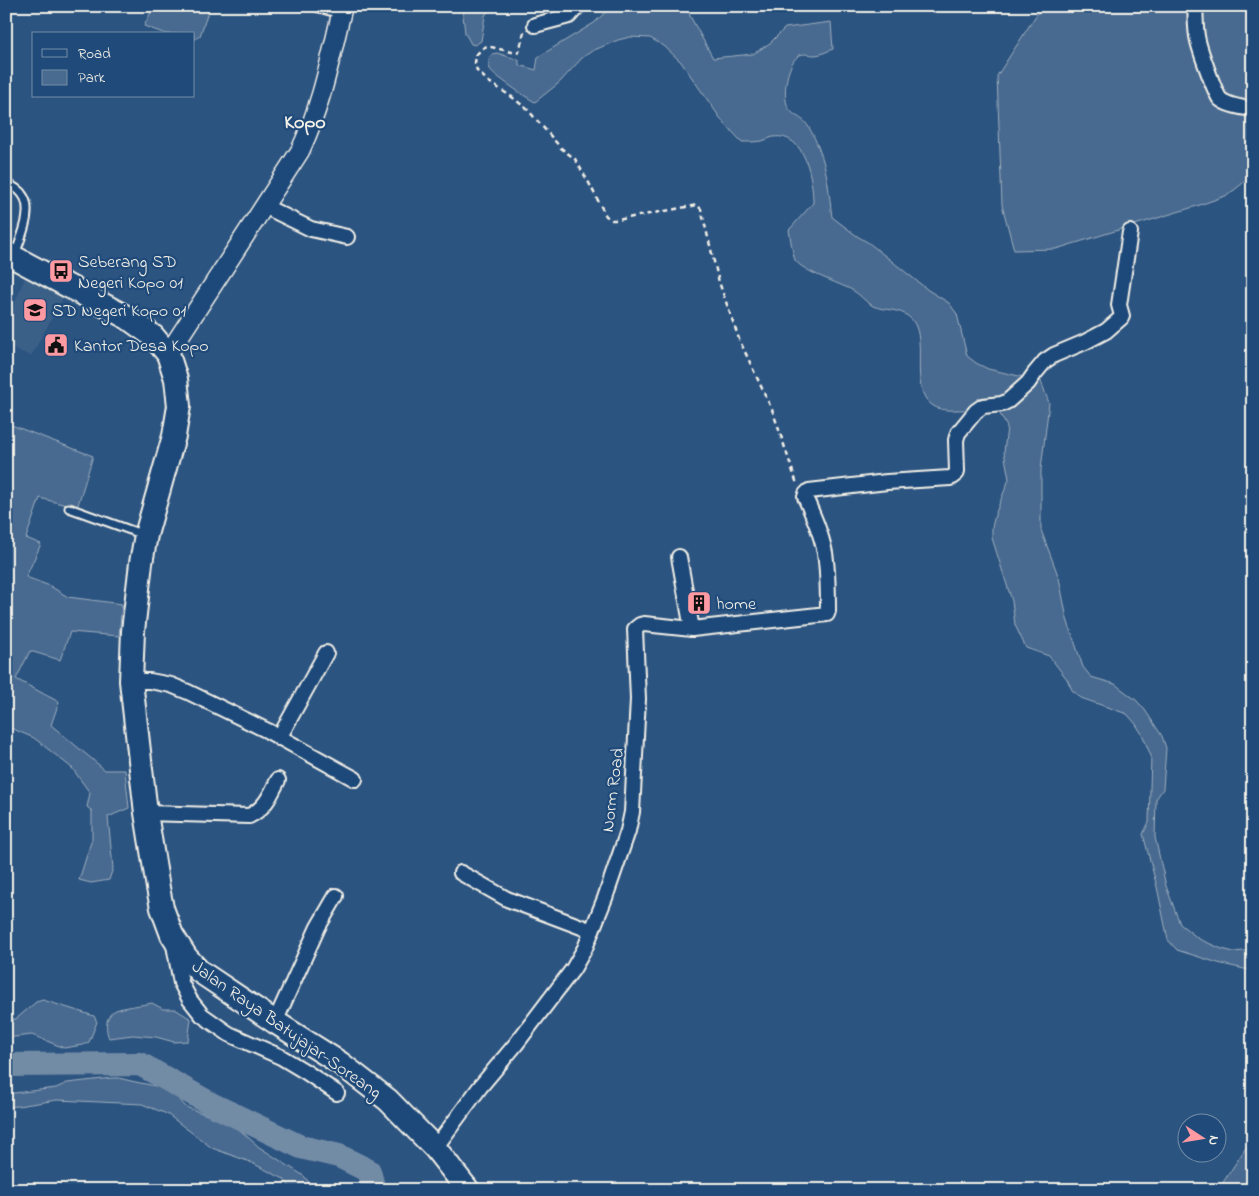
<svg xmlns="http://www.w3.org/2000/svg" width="1259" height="1196" font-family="'Indie Flower',sans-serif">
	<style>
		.built { fill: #3b6088 }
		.green { fill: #496b90; stroke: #9eaebc }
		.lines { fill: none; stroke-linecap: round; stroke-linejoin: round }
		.river { stroke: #738ca6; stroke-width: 24 }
		.service-casing { stroke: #f4f1e8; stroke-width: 11 }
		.minor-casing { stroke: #f4f1e8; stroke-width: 18 }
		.tertiary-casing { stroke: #f4f1e8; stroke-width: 21 }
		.trunk-casing { stroke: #f4f1e8; stroke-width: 26 }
		.path { stroke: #f4f1e8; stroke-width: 2.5; stroke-dasharray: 5 4; stroke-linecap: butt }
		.service { stroke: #1f4a7a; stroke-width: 7 }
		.minor { stroke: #1f4a7a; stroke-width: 14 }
		.tertiary { stroke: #1f4a7a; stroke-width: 18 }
		.trunk { stroke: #1f4a7a; stroke-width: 22 }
		.labels { text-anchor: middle; stroke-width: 4.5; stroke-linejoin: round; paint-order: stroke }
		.poi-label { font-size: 18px; fill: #f4f1e8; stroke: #1f4a7a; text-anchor: start }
		.street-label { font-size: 18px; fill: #f4f1e8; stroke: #1f4a7a }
		.quarter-label { font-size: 20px; font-weight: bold; fill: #f4f1e8; stroke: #1f4a7a }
	</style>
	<rect width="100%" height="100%" fill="#2c5481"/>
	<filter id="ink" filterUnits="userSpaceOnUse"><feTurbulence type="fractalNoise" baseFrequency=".02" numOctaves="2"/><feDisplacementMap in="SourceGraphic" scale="10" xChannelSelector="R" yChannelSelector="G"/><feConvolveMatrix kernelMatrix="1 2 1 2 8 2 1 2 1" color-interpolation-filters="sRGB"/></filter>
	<g filter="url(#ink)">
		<path class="built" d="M26,275l39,19 -34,62 -25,-11v-20z"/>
		<g class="green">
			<path d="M154,6h56l-10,30 -6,4v-6h-28l-22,-8z"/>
			<path d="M465,6h26l-6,10 -4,25 -6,4 -4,-1 -6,-11 -2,-18z"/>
			<path d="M612,6h78l-2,4 2,6 23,42 40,-4 17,-11 15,-15 46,-6 2,27c-6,2 -12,6 -18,6 -6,0 -13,-3 -18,2 -10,9 -15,38 -9,50 3,7 12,10 17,15 6,7 11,19 14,27 9,22 10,45 13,68l25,19 12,7 59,47 21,13 8,11 10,42 9,7 12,6 53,12 8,22 -8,66v61l18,48 8,41 16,48 8,10 24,7 21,16 9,10 17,26 4,12 -3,41 -7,10 -1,38 11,49 14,38 19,15 23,10 12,3 19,-2v21l-35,-8 -41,-13 -9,-10 -11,-53 -14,-53 6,-12 2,-66 -9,-22 -7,-11 -8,-9 -46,-16 -9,-8 -5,-11 -18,-23 -23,-8 -11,-23 -3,-24 -20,-63v-11l3,-12 14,-36 -5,-27 3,-25 -8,-15c-10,-1 -20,-2 -30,-2 -13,-1 -26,3 -37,-5 -25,-17 -1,-71 -23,-88 -10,-9 -25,-6 -36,-11 -8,-4 -13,-12 -21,-16 -13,-7 -49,-18 -57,-30 -2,-5 -5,-24 -6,-30l24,-27c0,-23 -7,-71 -40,-66 -4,1 -7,3 -11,4 -6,1 -14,1 -20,1l-19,-20 -42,-60 -17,-16 -14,-8 -20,-1 -12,3 -26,11 -10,7 -23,25 -24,19c-8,-4 -42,-27 -45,-33 -3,-6 -1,-10 2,-15l5,-1 22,7v5l17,5 2,-13 56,-34z"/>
			<path d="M1042,6h211v169l-25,20 -31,11 -141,43 -42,1 -12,-45 -5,-129z"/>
			<path d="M6,423l87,33 -16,52 -37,-10 -14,40 15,6 -15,33 24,9 18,11 54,7 -3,32 -49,-4 -10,28 -30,-9 -14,28 43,23 -8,23 54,45h20l4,38 -21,9 5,51 -4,12 -18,3 -12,-3 13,-41v-28l-5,-4 3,-14 -18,-25 -38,-30 -28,-12z"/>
			<path d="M43,1000l51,16 3,6 -8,20 -6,3 -19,3 -32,-13 -26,3v-20l10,1 20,-17z"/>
			<path d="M152,1003l11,6h12l16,10 -3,22 -14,1 -18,-5 -23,-2 -24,3c-4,-9 -4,-23 7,-28 7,-3 27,-5 36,-7z"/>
			<path d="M112,1078h7l12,3 29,6 17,10 9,10 44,17 11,7 18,16 45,29 11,14h-23l-8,-11 -34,-17 -38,-14 -45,-34 -25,-10 -85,-4 -39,6 -12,1v-13l50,-6 11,-5z"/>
			<path d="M1253,1137v53h-35z"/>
		</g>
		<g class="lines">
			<path class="river" d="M6,1065l134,-1 71,40 90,43 38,9 30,15 5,19"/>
			<defs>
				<g id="service">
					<path d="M312,6l28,8"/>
					<path d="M6,182c5,4 13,7 16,12 13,15 -2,45 -7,61"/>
					<path d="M69,508l75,27"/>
				</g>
				<g id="minor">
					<path d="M1195,6c1,11 0,24 3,35 2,9 17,52 22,58 7,6 24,9 33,10"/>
					<path d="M535,25l34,-9 9,-10"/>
					<path d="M264,206l47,23 36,8"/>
					<path d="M679,557l13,72"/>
					<path d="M131,681h19l21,4 17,7 80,39 87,48"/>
					<path d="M279,738l47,-85"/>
					<path d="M146,813l103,3c16,-7 22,-22 29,-36"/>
					<path d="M461,873l46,26 85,32"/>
					<path d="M174,945l7,38 9,17 12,15 27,19 52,23 25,15 31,21"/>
					<path d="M275,1022l43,-95 18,-31"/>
					<path d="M435,1148l45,-61 36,-43 57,-75 12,-21 20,-50 23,-67 4,-19 6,-113 -3,-70 5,-4 4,-1 48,5 135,-15 1,-3c0,-19 0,-39 -3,-58 -4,-20 -12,-38 -20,-56l1,-3 3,-3 78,-9 63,-4c4,-1 6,-3 7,-7l-1,-31 2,-7 18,-22 7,-5 19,-2 6,-3 20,-18 7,-10 10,-12 9,-6 31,-13 21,-11 15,-13 1,-2 -3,-11 11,-73"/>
				</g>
				<path id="tertiary" d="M168,354l132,-203c22,-46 31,-96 43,-145"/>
				<path id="trunk" d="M6,253l122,65 25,18 15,18 8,25 3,27 -5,30 -28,99 -5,28 -8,68 -2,50 15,132 12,75 4,20 10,27 14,22 13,14 76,51 65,41 48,37 47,48 33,42"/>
			</defs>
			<use href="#service" class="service-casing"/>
			<use href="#minor" class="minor-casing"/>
			<use href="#tertiary" class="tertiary-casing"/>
			<use href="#trunk" class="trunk-casing"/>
			<path class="path" d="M524,32l-5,20 -3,1 -29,-7 -4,2 -7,7 -1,8 2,8 12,11 23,15 16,13 33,38 14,11 14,24 17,33 6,4h5l80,-15 4,4 18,73 20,57 34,73 24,72"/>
			<use href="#service" class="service"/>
			<use href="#minor" class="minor"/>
			<use href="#tertiary" class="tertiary"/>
			<use href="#trunk" class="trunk"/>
		</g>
	</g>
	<defs>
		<symbol id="bus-square" viewBox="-11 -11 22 22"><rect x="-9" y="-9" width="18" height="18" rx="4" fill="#ff9aa2" stroke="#1f4a7a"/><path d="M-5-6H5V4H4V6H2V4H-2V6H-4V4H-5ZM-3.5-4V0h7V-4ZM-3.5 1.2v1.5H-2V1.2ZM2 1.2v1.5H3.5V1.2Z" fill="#111"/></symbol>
		<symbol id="school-square" viewBox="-11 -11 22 22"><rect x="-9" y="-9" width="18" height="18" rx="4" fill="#ff9aa2" stroke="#1f4a7a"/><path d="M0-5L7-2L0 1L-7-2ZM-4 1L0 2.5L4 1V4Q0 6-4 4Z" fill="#111"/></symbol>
		<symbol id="civic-square" viewBox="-11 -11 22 22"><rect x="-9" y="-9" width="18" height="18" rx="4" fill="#ff9aa2" stroke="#1f4a7a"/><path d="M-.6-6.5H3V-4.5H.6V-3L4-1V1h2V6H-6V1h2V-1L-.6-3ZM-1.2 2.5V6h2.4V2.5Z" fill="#111"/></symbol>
		<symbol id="building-square" viewBox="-11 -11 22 22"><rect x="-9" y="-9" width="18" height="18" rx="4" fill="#ff9aa2" stroke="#1f4a7a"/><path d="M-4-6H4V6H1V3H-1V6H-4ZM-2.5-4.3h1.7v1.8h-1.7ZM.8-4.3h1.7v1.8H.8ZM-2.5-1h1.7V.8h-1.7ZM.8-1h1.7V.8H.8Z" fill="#111"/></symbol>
	</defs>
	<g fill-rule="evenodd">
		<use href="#bus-square" x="47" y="257" width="28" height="28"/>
		<use href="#school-square" x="21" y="296" width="28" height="28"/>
		<use href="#civic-square" x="42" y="331" width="28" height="28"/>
		<use href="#building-square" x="685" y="589" width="28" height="28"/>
	</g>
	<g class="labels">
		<g class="poi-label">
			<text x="78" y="267">Seberang SD<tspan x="78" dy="21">Negeri Kopo 01</tspan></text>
			<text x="52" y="316">SD Negeri Kopo 01</text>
			<text x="74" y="351">Kantor Desa Kopo</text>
			<text x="716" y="609">home</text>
		</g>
		<g class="street-label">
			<text transform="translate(612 790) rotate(-83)" y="6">Norm Road</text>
			<text transform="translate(287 1029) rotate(35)" y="6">Jalan Raya Batujajar-Soreang</text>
		</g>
		<g class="quarter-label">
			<text x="305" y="128">Kopo</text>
		</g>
	</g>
	<rect width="1259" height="1196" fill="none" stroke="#1f4a7a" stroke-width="25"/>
	<rect x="12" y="12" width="1234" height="1171" fill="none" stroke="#f4f1e8" stroke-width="2" filter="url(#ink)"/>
	<rect x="32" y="32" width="162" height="65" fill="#1f4a7a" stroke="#748da6"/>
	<rect x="42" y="49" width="25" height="8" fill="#1f4a7a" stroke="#748da6"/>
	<text x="78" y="58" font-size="15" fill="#f4f1e8">Road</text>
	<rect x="42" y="70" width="25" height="15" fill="#496b90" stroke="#748da6"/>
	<text x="78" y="82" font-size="15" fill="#f4f1e8">Park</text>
	<g transform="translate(1202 1138) rotate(102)"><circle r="24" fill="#1f4a7a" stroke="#748da6"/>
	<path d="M0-4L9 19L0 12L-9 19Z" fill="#ff9aa2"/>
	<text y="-8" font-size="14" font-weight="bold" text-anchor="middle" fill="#f4f1e8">N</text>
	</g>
</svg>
